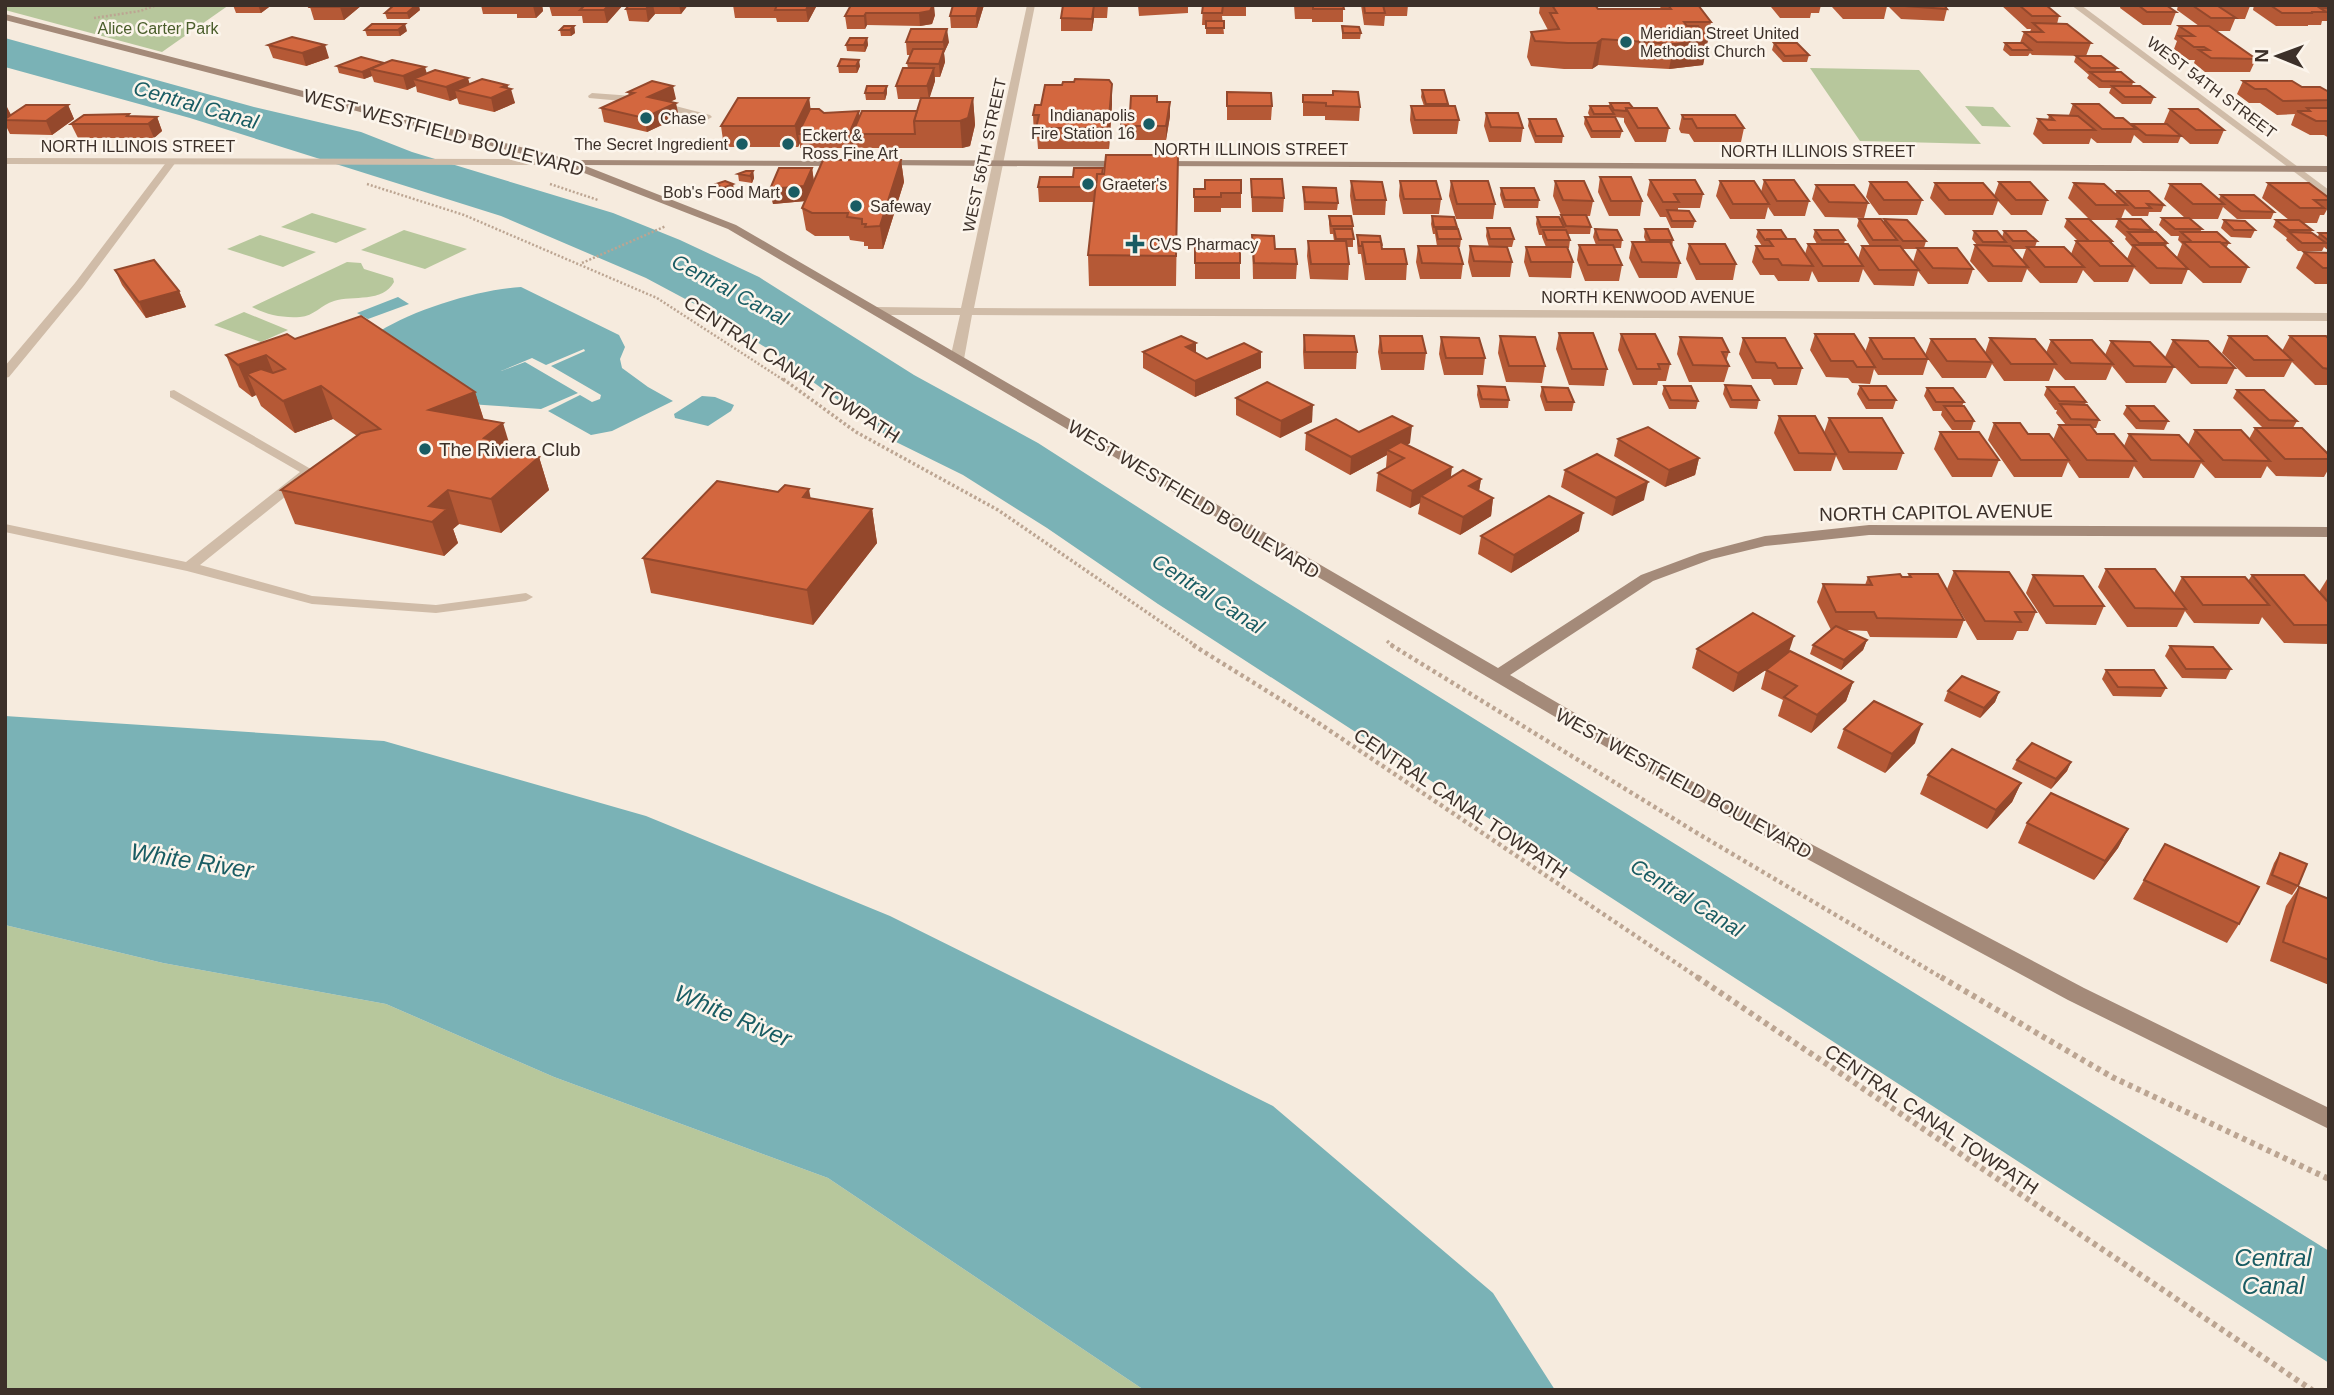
<svg xmlns="http://www.w3.org/2000/svg" width="2334" height="1395" font-family="Helvetica,sans-serif">
	<style>
		.green { fill: #b7c79c }
		.water { fill: #7ab2b6 }
		.lines { fill: none; stroke-linecap: round; stroke-linejoin: round }
		.path-far3 { stroke: #bca592; stroke-width: 2.5; stroke-dasharray: 2 2; stroke-linecap: butt }
		.path-far2 { stroke: #bca592; stroke-width: 3.5; stroke-dasharray: 2.5 2.5; stroke-linecap: butt }
		.path-far1 { stroke: #bca592; stroke-width: 4.5; stroke-dasharray: 3.5 3.5; stroke-linecap: butt }
		.path { stroke: #bca592; stroke-width: 6; stroke-dasharray: 4.5 4.5; stroke-linecap: butt }
		.lane { fill: #d0bca8; fill-rule: evenodd }
		.street { fill: #d0bca8; fill-rule: evenodd }
		.secondary { fill: #a48a79; fill-rule: evenodd }
		.wall { fill: #b55936; fill-rule: evenodd }
		.shaded-wall { fill: #94482c }
		.building { fill: #d3673f; stroke: #94482c; stroke-width: 2 }
		.poi-dot { fill: #195c63; stroke: #fcf5ec; stroke-width: 2.5 }
		.labels { text-anchor: middle; stroke-width: 5; stroke-linejoin: round; paint-order: stroke }
		.far-park-label { font-size: 16px; fill: #495d2a; stroke: #fcf5ec }
		.far-poi-label { font-size: 16px; fill: #3c3029; stroke: #fcf5ec; text-anchor: start }
		.far-street-label { font-size: 16px; fill: #3c3029; stroke: #fcf5ec }
		.street-label { font-size: 19px; fill: #3c3029; stroke: #fcf5ec }
		.poi-label { font-size: 19px; fill: #3c3029; stroke: #fcf5ec; text-anchor: start }
		.water-label { font-size: 21px; font-style: italic; fill: #195c63; stroke: #fcf5ec }
		.near-water-label { font-size: 24px; font-style: italic; fill: #195c63; stroke: #fcf5ec }
	</style>
	<rect width="100%" height="100%" fill="#f6ebde"/>
	<g class="green">
		<path d="M5,5h224l-67,47 -157,-42z"/>
		<path d="M1810,68l109,2 62,74 -121,-3z"/>
		<path d="M1965,106l28,1 18,20 -29,-1z"/>
		<path d="M312,213l55,16 -31,14 -55,-16z"/>
		<path d="M404,230l63,19 -42,20 -64,-19z"/>
		<path d="M260,235l56,17 -33,15 -56,-18z"/>
		<path d="M347,262l14,1 3,6 29,9 1,4c-11,21 -41,13 -60,19 -13,4 -20,15 -34,16 -18,1 -33,-2 -48,-10z"/>
		<path d="M244,312l44,18 -27,12 -47,-17z"/>
		<path d="M5,925l158,38 223,41 168,73 274,101 316,212h-1139z"/>
	</g>
	<g class="water">
		<path d="M5,38l249,69 107,25 51,20 201,61 67,27 79,37 155,98 124,68 218,140 1073,668v112l-1171,-759 -111,-76 -84,-53 -69,-34 -129,-94 -61,-38 -58,-31 -145,-62 -311,-98 -185,-51z"/>
		<path d="M521,287l98,48 6,12 -5,12 2,9 26,19 25,14 -61,30 -21,4 -43,-24 32,-16 12,7 8,-3 1,-4 -50,-29 34,-15 -1,-2 -38,16 -14,-7 -31,13 24,-9 53,31 -37,16 -72,-5 -89,-73c35,-22 100,-42 141,-44z"/>
		<path d="M398,297l11,7 -41,15 -11,-6z"/>
		<path d="M702,396l13,1 19,8 -3,6 -23,15 -33,-8 -1,-4z"/>
		<path d="M5,716l379,25 262,75 244,100 383,190 220,187 62,97h-411l-316,-212 -274,-101 -168,-73 -223,-41 -158,-38z"/>
	</g>
	<g class="lines">
		<g class="path-far3">
			<path d="M94,18l46,-7 17,-6"/>
			<path d="M367,184l97,31 193,83 128,83"/>
			<path d="M550,184l48,16"/>
			<path d="M582,263l84,-37"/>
		</g>
		<g class="path-far2">
			<path d="M783,379l73,53 142,78 198,136"/>
			<path d="M1387,641l6,5"/>
		</g>
		<g class="path-far1">
			<path d="M1193,645l127,79 380,255"/>
			<path d="M1391,645l306,188 247,146"/>
		</g>
		<g class="path">
			<path d="M1697,977l615,413"/>
			<path d="M1941,977l171,100 217,102"/>
		</g>
		<g class="lane">
			<path d="M592,93l41,3 4,3 -4,3 -44,-4 -1,-2z"/>
			<path d="M664,103l46,12 2,2 -5,3 -46,-12v-4z"/>
			<path d="M168,160l8,2 -93,125 -74,90 -4,1v-12l70,-83z"/>
			<path d="M174,390l142,82 -116,93 112,31 124,9 90,-12 7,4 -7,4 -90,12 -124,-9 -125,-33 -182,-39v-8l181,38 114,-90 -130,-75v-6z"/>
		</g>
		<g class="street">
			<path d="M1027,5h8l-61,303 1355,5v8l-1357,-6 -8,44 -7,4 -7,-4 10,-44h-84l-6,-4 6,-4 85,1z"/>
			<path d="M2071,5h10l248,185v8z"/>
			<path d="M5,158l560,1 5,3 -5,3 -560,-1z"/>
		</g>
		<g class="secondary">
			<path d="M5,14l566,146 278,1 1,2 -5,3 -262,-1 153,60 762,443 143,-93 59,-22 65,-17 104,-11 460,2v10l-460,-2 -104,11 -53,13 -59,22 -143,94 178,104 396,209 245,120v21l-261,-129 -394,-213 -946,-558 -167,-65 -556,-144z"/>
			<path d="M880,160l248,1 5,3 -5,3 -252,-2 -1,-2z"/>
			<path d="M1156,161l1173,5v6l-1177,-6 -1,-2z"/>
		</g>
	</g>
	<g class="wall">
		<path d="M233,5h50l-3,2h-11l-8,6h-25z"/>
		<path d="M312,5h50l-18,15h-30l-4,-13z"/>
		<path d="M481,5h61l1,6 -7,7h-19v-4h-34z"/>
		<path d="M549,5h74l-16,18h-24l-1,-7h-30z"/>
		<path d="M629,5h59l-7,9h-26l-7,8 -19,-1 -3,-12z"/>
		<path d="M733,5h84l-9,17h-31l-1,-4h-41z"/>
		<path d="M851,5l84,10 -3,9 -12,2 -53,-1 -2,4h-18l-2,-13z"/>
		<path d="M953,5h31l-7,23h-26l-1,-12z"/>
		<path d="M1063,5h45l-1,13h-13l-2,13h-31v-13z"/>
		<path d="M1138,5h50v8l-49,3z"/>
		<path d="M1203,5h43v11h-24l2,18h-18v-9h-4z"/>
		<path d="M1294,5h49v17h-31v-3h-17z"/>
		<path d="M1361,5h47l-1,11h-22l-1,10 -20,-1z"/>
		<path d="M1540,5h55l3,4h62l1,-4h37l13,17 -8,43 -34,4 -71,-4 -6,4h-28l-33,-3 -4,-9 4,-25 17,-2 -9,-17z"/>
		<path d="M1771,5h50l-2,8h-8l-1,5h-30l-9,-11z"/>
		<path d="M1833,5h53l1,1 -3,13h-41l-11,-12z"/>
		<path d="M1889,5h55l3,4 -3,12 -43,-2 -12,-12z"/>
		<path d="M2001,5h45l13,11 -2,8 34,19 -5,13 -54,-1 -2,-2 -2,3h-18l-7,-6 2,-7h15l4,-11h6l1,-3h-4z"/>
		<path d="M2121,5h45l10,7 -5,13h-28l-23,-17z"/>
		<path d="M2178,5h69l3,1 -5,13h-10l-5,12h-15l41,28 -6,13h-45l-11,-9 1,-3h-6l-15,-11 3,-8 -3,-2 5,-13h20l-22,-16z"/>
		<path d="M2254,5h74l1,13 -1,3h-6l-1,4h-13v1h-32l-23,-16z"/>
		<path d="M420,10l-11,9h-22l-2,-6z"/>
		<path d="M574,26l1,7 -4,3h-10l-1,-6z"/>
		<path d="M1342,26l19,7 -1,6h-18z"/>
		<path d="M365,30l42,1 -7,5h-33z"/>
		<path d="M867,38l1,7 -3,7 -18,-1 -1,-6z"/>
		<path d="M906,42h43l-5,11 1,9 -5,15h-5v4l-6,17h44l2,27 -5,21 -8,2h-108l-1,-4 -2,4h-51v-5l-2,4h-74l-3,-21 88,-28 1,11 14,4 35,3 58,-5 4,-12h-23l-2,-13 12,-18 -1,-5 4,-8h-4z"/>
		<path d="M1774,43l35,12 -2,7h-24l-11,-12z"/>
		<path d="M268,45l61,13 -23,8 -33,-8z"/>
		<path d="M2076,56l41,12 -2,4 18,10 -1,4 22,11 -3,7h-29l-13,-11 2,-5h-12l-12,-10 2,-3 -15,-13z"/>
		<path d="M337,66l90,7 43,11 37,1 8,18 -21,9 -35,-8 -2,-6 -7,3 -33,-9 -1,-6 -9,4 -33,-8 -2,-6 -8,3 -25,-6z"/>
		<path d="M838,66h22l-3,7h-18z"/>
		<path d="M2243,81l59,6 27,5v46l-5,-3h-14l-19,-10 4,-11 -18,1 -17,-12h-11l-12,-9z"/>
		<path d="M1112,84v20l-3,45h-71l-1,-13h-3l-1,-21 8,-10z"/>
		<path d="M887,86v7l-2,7h-19l-1,-7z"/>
		<path d="M1422,90l26,14v2l11,14 -2,14h-44l-3,-14 1,-14h13l-3,-9z"/>
		<path d="M1333,91l27,16 -1,14 -34,-1v-4h-22v-21h30z"/>
		<path d="M628,92l48,7 -6,3 9,15 -32,15 -43,-10 -3,-14 28,-13z"/>
		<path d="M1227,92l45,14 -1,14h-44z"/>
		<path d="M1157,102h13v14l-4,24h-45v-14l9,-13z"/>
		<path d="M1610,103l59,25 -3,14h-31l-11,-20v-4l-9,-1 7,14 -2,7h-29l-7,-14 1,-7h5l-2,-4 2,-7h19z"/>
		<path d="M2073,104l42,14 17,8v-2h34l-2,-1 6,-14 54,21 -6,14h-28l-9,-8 -3,7h-35l-9,-8 -3,8h-34l-6,-5 -2,6h-46l-10,-10 5,-15 10,1 1,-5h20z"/>
		<path d="M5,105l6,10 57,-10 6,14 -22,16 -42,-1 -5,-10z"/>
		<path d="M1486,113l37,15 -2,14h-32l-5,-16z"/>
		<path d="M1682,115l62,13 -3,14h-47l-5,-8 -8,-1 -2,-4z"/>
		<path d="M130,116l27,1 5,14 -8,7h-76l-7,-14z"/>
		<path d="M1529,119l34,17 -1,7h-27l-7,-17z"/>
		<path d="M1178,155l-2,131h-87l-1,-31 6,-53h-55l-1,-15 65,-19v6z"/>
		<path d="M901,160l3,22 -21,67h-15v-3h-4v-4l-14,-2 -1,-4h-34l-9,-6 -4,-22 3,-7 -32,3 -3,-15 42,-21 2,13z"/>
		<path d="M753,171l1,7 -2,5 -13,-2 -1,-7z"/>
		<path d="M1600,177l42,24 -2,15h-31l-11,-24z"/>
		<path d="M1251,179l33,19 -1,14h-31z"/>
		<path d="M1650,180l53,14 -3,14h-22v3l17,10 -2,7h-22l-5,-11h-6l-13,-22z"/>
		<path d="M1764,180l45,21 -4,15h-31l-6,-9 -3,12h-35l-14,-23 4,-15 41,11z"/>
		<path d="M1351,181l35,19 -1,15h-32l-3,-19z"/>
		<path d="M1400,181l41,18 -2,15h-36l-4,-18z"/>
		<path d="M1451,181l44,23 -2,15h-37l-7,-23z"/>
		<path d="M1555,181l38,20 -3,15h-4l5,11 -1,7h-22l2,6 -1,8h-1l5,14 -2,16 -42,-1 -5,-15 2,-15h20l-4,-10v-2h-3l-3,-11 1,-7 23,3 1,-5 -8,-19z"/>
		<path d="M1870,182l52,18 -5,15h-38l-13,-18z"/>
		<path d="M1999,182l48,18 -5,15h-31l-13,-14 -5,14h-48l-15,-17 5,-15 59,13z"/>
		<path d="M2074,183l41,11 2,-3 47,14 -3,7h-12l-1,4h-16l-7,-7 -4,10 31,11 -1,2 16,11 -1,4 11,10 5,-13 -4,-4 1,-4h-8l-12,-11 3,-7h23l-21,-19 6,-15 49,15 2,-4 53,17 -3,7h-34l-14,-12 -5,12h-28l12,10 -2,3 29,11 -3,5 22,19 -7,16h-38l-15,-14 -6,15h-32l-16,-16 -6,14h-34l-11,-12 -6,13h-37l-13,-14 -5,13h-34l-18,-21 5,-16h2l-5,-6 2,-8 28,6 2,-6 33,10 -2,6 36,7 5,-13h2l-14,-14 3,-8h22l-21,-21zM2090,220h28l-3,7 11,10 -1,2 7,8 -5,12 -15,-16v-2zM2012,249h14l-4,11z"/>
		<path d="M2268,183l61,15v8l-5,9h-4l-3,8h-14l9,7 -1,3 7,4 1,-4h10v18l-5,-4 -2,4h-24l-12,-11 1,-2 -14,-11 3,-7h13l-27,-22z"/>
		<path d="M716,184h17l1,8 -9,3 -8,-3z"/>
		<path d="M1816,185l52,18 -4,15 -39,-1 -13,-18z"/>
		<path d="M1303,187l35,16 -1,7h-33z"/>
		<path d="M1501,188l38,12 -1,8h-34l-4,-13z"/>
		<path d="M1194,189l47,4v15h-20v4h-27z"/>
		<path d="M1329,216l24,10v21h-6l2,17 -1,16 -38,-1 -3,-23 1,-15h26l-1,-7h-3l-1,-10z"/>
		<path d="M1432,216l25,11 4,12 -1,8h-2l5,17 -2,15h-41l-4,-17 2,-16h19l-2,-12h-2l-2,-10z"/>
		<path d="M1859,219l25,3v-3l42,22 -2,7 49,21 -5,15h-40l-10,-13 -4,15 -40,-1 -11,-16 -4,13h-41l-6,-11 -3,10h-31l-4,-6h-14l-8,-13 4,-16h6l-6,-9 2,-7 29,9 18,15 3,-10h9l-4,-7 2,-7 30,10 -1,4 14,15 4,-13h8l-13,-20zM1903,249h14l-4,13z"/>
		<path d="M2224,220l31,10 -4,8 -20,-1 -10,-9z"/>
		<path d="M1487,228l27,11 -2,8h-5l5,15 -2,15h-38l-4,-15 2,-16 19,1 -3,-11z"/>
		<path d="M1595,229l27,11 -1,8h-7l8,17 -3,16h-34l-8,-21 2,-15h17l-3,-8z"/>
		<path d="M1645,229l28,11 -1,7 8,16 -3,15h-38l-10,-20 3,-16h14l-2,-5z"/>
		<path d="M1252,235l45,29 -1,15h-43z"/>
		<path d="M1357,235l25,11v3l25,15 -1,16h-41l-4,-26h-3l-1,-11z"/>
		<path d="M1195,243l12,7 33,13v16h-45z"/>
		<path d="M1689,244l47,20 -3,16h-37l-10,-21z"/>
		<path d="M2304,252l25,1v31h-14l-19,-16z"/>
		<path d="M115,270l64,21 7,16 -40,11 -24,-33z"/>
		<path d="M1559,333l48,36 -3,17 -35,-1 -13,-36z"/>
		<path d="M1621,334l49,30 -4,17h-8l-1,4h-24l-15,-35z"/>
		<path d="M1815,334l50,18 5,-14 55,17 6,-16 54,14 5,-15 56,15 5,-13 54,15 6,-14 63,26 -8,16h-40l-14,-17 -6,14h-41l-11,-12 -5,13h-45l-12,-17 -6,14h-44l-14,-19 -5,16h-45l-4,-6 -4,15 -18,-1 -4,-5 -22,-1 -16,-27z"/>
		<path d="M1304,335l53,17 -1,17h-52l-1,-17z"/>
		<path d="M1380,336l46,17 -2,17h-43l-3,-18z"/>
		<path d="M1500,336l45,30 -3,17 -36,-1 -8,-29z"/>
		<path d="M2229,336l53,15 8,-15 39,3v46h-14l-23,-23 -8,15h-38l-24,-24z"/>
		<path d="M1441,337l44,21 -2,17h-39l-5,-21z"/>
		<path d="M1680,337l49,15 -3,9 3,5 -5,16h-35l-12,-28z"/>
		<path d="M1743,338l59,30 -5,17h-23l-3,-6h-19l-13,-25z"/>
		<path d="M295,339l180,53 9,28 27,32 28,5 10,33 -48,43 -42,-9 -6,5 5,14 -14,13 -149,-32 -14,-34 76,-54 -24,-17 -38,14 -34,-27 -5,-11 -4,2 -13,-10 -13,-32z"/>
		<path d="M2173,340l62,28 -8,16h-36l-26,-27z"/>
		<path d="M1143,352l64,7 54,-7v16l-66,29 -52,-29z"/>
		<path d="M1725,385l34,15 -2,9 -27,-1 -7,-14z"/>
		<path d="M1478,386l31,14 -1,8h-28l-3,-13z"/>
		<path d="M1664,386l34,15 -2,8h-27l-7,-15z"/>
		<path d="M1860,386l36,14 -3,9h-27l-9,-15z"/>
		<path d="M1542,387l32,15 -2,9h-27l-5,-15z"/>
		<path d="M2047,387l39,15 -1,3 14,15 -3,8h-4l5,6 27,12 5,-12 59,11 7,-15 54,9 6,-11h8l-30,-30 4,-8 60,31 -4,7 36,27v13l-5,9 -48,-1 -9,-10 -6,12h-46l-14,-15 -7,15h-51l-9,-12 -5,12h-50l-11,-16 -6,15h-48l-26,-37 6,-17 34,11 25,6 6,-15h7l-10,-12 1,-3h-2l-11,-15z"/>
		<path d="M1927,388l37,14 -2,4 12,15 -3,9h-19l-11,-15 1,-4h-9l-9,-15z"/>
		<path d="M1236,398l76,24 -32,16 -44,-23z"/>
		<path d="M2127,406l41,15 -4,9 -28,-1 -13,-15z"/>
		<path d="M1779,416l45,17 5,-15 74,35 -6,17h-54l-7,-14 -5,15h-37l-20,-38z"/>
		<path d="M1359,432l51,11 -3,2 44,33 30,1 -2,12 14,7 -2,18 -31,19 -42,-21 2,-11 -10,5 -34,-17 2,-18 9,-5 -1,-1 1,-12 -37,20 -45,-25 1,-17z"/>
		<path d="M1940,432l59,28 -7,17h-40l-18,-28z"/>
		<path d="M1618,439l81,19 -4,17 -30,12 -51,-31z"/>
		<path d="M1565,470l79,30 -32,16 -51,-29z"/>
		<path d="M872,509l5,34 -64,82 -162,-32 -8,-35z"/>
		<path d="M1579,531l-68,42 -33,-19 3,-18z"/>
		<path d="M2106,569l68,24 8,-16 66,4 4,-6 67,17 10,-16v68l-45,-1 -22,-26 -3,7 -65,-1 -9,-12 -8,16h-50l-29,-40z"/>
		<path d="M1954,571l82,41 -8,19h-11l-4,9h-36l-30,-51z"/>
		<path d="M1909,574l55,46 -7,18 -87,-1 -3,-6 -21,-1 21,10 -4,10 -22,20 -31,-16 3,-9 18,-15 -14,-28 6,-18 42,1 3,-8h40z"/>
		<path d="M2033,575l71,31 -8,19 -50,-1 -20,-31z"/>
		<path d="M2170,646l61,23 -5,10 -44,-1 -17,-22z"/>
		<path d="M1697,649l92,2 64,31 -7,19 -35,32 -33,-17 5,-16 -22,-11 5,-19 7,-5 -40,27 -41,-24z"/>
		<path d="M2106,670l60,18 -5,9 -48,-1 -11,-17z"/>
		<path d="M1948,691l51,1 -4,10 -15,16 -36,-17z"/>
		<path d="M1844,729l71,14 -30,30 -48,-25z"/>
		<path d="M2017,760l54,2 -4,9 -16,18 -39,-20z"/>
		<path d="M1928,775l93,8 -9,19 -25,27 -67,-35z"/>
		<path d="M2027,823l101,6 -10,19 -24,32 -76,-37z"/>
		<path d="M2280,853l18,33 -6,9 -26,-11 8,-21z"/>
		<path d="M2144,880l95,44 -12,19 -94,-44z"/>
		<path d="M2299,887l30,12v86l-59,-24 16,-55z"/>
	</g>
	<g class="shaded-wall">
		<path d="M258,5h11v2l-8,6z"/>
		<path d="M342,5h20l-18,15 -4,-13z"/>
		<path d="M416,5h3l1,5 -11,9 -2,-6z"/>
		<path d="M542,5l1,6 -7,7 -3,-12z"/>
		<path d="M609,5h14l-16,18 -3,-13z"/>
		<path d="M649,5h4l2,9 -7,8 -2,-13z"/>
		<path d="M679,5h9l-7,9z"/>
		<path d="M808,5h9l-9,17 -2,-12z"/>
		<path d="M933,5h1l1,10 -3,9 -12,2 -1,-13z"/>
		<path d="M979,5h5l-7,23 -1,-12z"/>
		<path d="M1094,5v13l-2,13v-12z"/>
		<path d="M866,13l1,12 -2,4 -1,-13z"/>
		<path d="M405,24l2,7 -7,5 -2,-6z"/>
		<path d="M574,26l1,7 -4,3 -1,-6z"/>
		<path d="M947,29l2,13 -5,11 1,9 -5,15 -1,-13 5,-13 -1,-9z"/>
		<path d="M867,38l1,7 -3,7 -1,-7z"/>
		<path d="M1602,39l-4,26 -6,4 5,-26z"/>
		<path d="M1708,40l-5,25 -34,4 5,-25z"/>
		<path d="M325,45l4,13 -23,8 -4,-13z"/>
		<path d="M859,60l1,6 -3,7 -1,-7z"/>
		<path d="M425,67l4,14 -16,-2 3,7 -9,4 -4,-14z"/>
		<path d="M934,68l1,13 -6,19 -2,-14z"/>
		<path d="M370,69l2,7 -8,3 -2,-7z"/>
		<path d="M468,78l4,14 -17,-2 2,8 -7,3 -4,-14z"/>
		<path d="M1112,84v20l-3,45 -1,-21z"/>
		<path d="M507,85l2,5 2,-1 4,14 -21,9 -3,-14 11,-11z"/>
		<path d="M673,86l3,13 -25,11 -3,-13z"/>
		<path d="M887,86v7l-2,7 -1,-7z"/>
		<path d="M809,98l3,20 -14,16 2,9 -2,4 -3,-21z"/>
		<path d="M973,98l2,27 -5,21 -8,2 -2,-27z"/>
		<path d="M1170,102v14l-4,24v-14z"/>
		<path d="M676,103l3,14 -32,15 -3,-14z"/>
		<path d="M5,105h1l7,14 -8,1z"/>
		<path d="M68,105l6,14 -22,16 -6,-14z"/>
		<path d="M859,111l1,14 -8,9 1,10 -2,4 -2,-14z"/>
		<path d="M157,117l5,14 -8,7 -6,-14z"/>
		<path d="M901,160l3,22 -21,67 -3,-23z"/>
		<path d="M812,168l2,15 -8,18 -33,3 -3,-15z"/>
		<path d="M753,171l1,7 -2,5 -2,-7z"/>
		<path d="M733,184l1,8 -9,3 -2,-7z"/>
		<path d="M179,291l7,16 -40,11 -7,-16z"/>
		<path d="M1196,343v17l-10,-13z"/>
		<path d="M1261,352v16l-66,29v-16z"/>
		<path d="M266,355l13,32 -32,-13 9,21 -4,2 -14,-32z"/>
		<path d="M321,386l12,33 -38,14 -12,-32z"/>
		<path d="M475,392l10,32 -56,-14z"/>
		<path d="M1313,405l-1,17 -32,16 1,-17z"/>
		<path d="M503,423l10,33 -29,-9v-9z"/>
		<path d="M1412,426l-2,17 -17,10 -6,-3v5l-37,20 1,-18z"/>
		<path d="M539,457l10,33 -48,43 -10,-34z"/>
		<path d="M1699,458l-4,17 -30,12 4,-17z"/>
		<path d="M1452,467l-2,18 -29,11 -1,7 -10,5 2,-17z"/>
		<path d="M1481,479l-3,18 -9,-11z"/>
		<path d="M1648,482l-4,18 -32,16 4,-18z"/>
		<path d="M809,489l6,34 -12,-26z"/>
		<path d="M448,490l11,34 -6,5 5,14 -14,13 -12,-34 -3,-16z"/>
		<path d="M1493,498l-2,18 -31,19 3,-18z"/>
		<path d="M872,509l5,34 -64,82 -6,-35z"/>
		<path d="M1583,513l-4,18 -68,42 3,-18z"/>
		<path d="M1794,636l-6,19 -55,37 5,-19z"/>
		<path d="M1867,640l-4,10 -22,20 3,-10z"/>
		<path d="M1853,682l-7,19 -35,32 6,-18z"/>
		<path d="M1999,692l-4,10 -15,16 4,-10z"/>
		<path d="M1922,724l-7,19 -30,30 7,-19z"/>
		<path d="M2071,762l-4,9 -16,18 5,-10z"/>
		<path d="M2021,783l-9,19 -25,27 9,-19z"/>
		<path d="M2128,829l-10,19 -24,32 11,-19z"/>
	</g>
	<g class="building">
		<path d="M312,5h30l-2,2h-30z"/>
		<path d="M394,5h22l-9,8h-22z"/>
		<path d="M585,5h24l-5,5h-24z"/>
		<path d="M629,5h20l-3,4h-20z"/>
		<path d="M733,5h75l-2,5h-31l2,-5z"/>
		<path d="M851,5h82l-3,6 -11,2h-53l-2,3h-19z"/>
		<path d="M953,5h26l-3,11h-26z"/>
		<path d="M1063,5h43h-12l-2,14 -31,-1z"/>
		<path d="M1203,5h20l-1,8h-20z"/>
		<path d="M1296,5h47l1,4h-31v-3h-17z"/>
		<path d="M1364,5h19l2,8h-20z"/>
		<path d="M1552,5h43l3,4h73l-3,-4h30l13,17h-27l3,4h11l10,14 -34,4 -72,-5 -5,4h-29l-33,-2 -4,-9 28,-3 -9,-16h7z"/>
		<path d="M1845,5h41l1,1h-41z"/>
		<path d="M1904,5h40l3,4 -42,-3z"/>
		<path d="M2019,5h27l13,11h-27z"/>
		<path d="M2138,5h28l10,7h-29z"/>
		<path d="M2192,5h55l3,1h-32l18,12h-25z"/>
		<path d="M2270,5h58l1,3h-9l6,4h-15l2,1h-31z"/>
		<rect x="1206" y="21" width="18" height="7"/>
		<path d="M2033,23l34,1 24,19 -54,-1 -13,-10h19z"/>
		<path d="M372,24h33l-7,6h-33z"/>
		<path d="M564,26h10l-4,4h-10z"/>
		<path d="M1342,26l17,1 2,6h-18z"/>
		<path d="M2179,26h30l47,33 -45,-1 -12,-8h10l-5,-3h-10l-15,-11h15z"/>
		<path d="M911,29h36l-4,13h-37z"/>
		<path d="M292,37l33,8 -23,8 -34,-8z"/>
		<path d="M850,38h17l-3,7h-18z"/>
		<path d="M1774,43h23l12,12 -24,1z"/>
		<path d="M2005,43h18l8,7h-19z"/>
		<path d="M913,49h31l-5,15 -32,-1z"/>
		<path d="M2076,56h25l16,12h-26z"/>
		<path d="M361,57l23,6 -22,9 -25,-6z"/>
		<path d="M841,59l18,1 -3,6h-18z"/>
		<path d="M392,60l33,7 -22,9 -33,-7z"/>
		<path d="M903,68h31l-7,18h-31z"/>
		<path d="M435,70l33,8 -22,9 -33,-8z"/>
		<path d="M2090,72h31l12,10 -31,-1z"/>
		<path d="M482,79l25,6 -5,2 9,2 -20,9 -36,-8z"/>
		<path d="M1075,79l34,1 3,4 -4,44h-72l3,-13h-6l2,-10h6l4,-20h17l1,-3h11z"/>
		<path d="M652,81l21,5 -25,11 28,6 -32,15 -43,-10 33,-15 -6,-1z"/>
		<path d="M2243,81h49l10,6h18l9,5v8l-46,1 -17,-12h-11z"/>
		<path d="M867,86h20l-3,7h-19z"/>
		<path d="M2112,86h28l14,11h-29z"/>
		<path d="M1422,90h22l4,14h-22z"/>
		<path d="M1333,91l25,1 2,15 -34,-1v-3l-23,-1v-7h30z"/>
		<path d="M1227,92l44,1 1,13h-45z"/>
		<path d="M1131,96h26v6h13l-4,24h-45l1,-13h8z"/>
		<path d="M738,98h71l-14,28h-74z"/>
		<path d="M921,98h52l-5,20 -8,3h-46z"/>
		<path d="M1610,103h19l4,5h-7v3l-12,-1z"/>
		<path d="M2073,104h26l16,14h8l13,11h-34z"/>
		<path d="M26,105h42l-22,16 -41,-1v-1z"/>
		<path d="M1411,106h44l4,14h-44z"/>
		<path d="M1590,106h19l5,8h-20z"/>
		<path d="M1626,108h31l12,20h-31z"/>
		<path d="M2307,108h22v13h-13l-19,-10h13z"/>
		<path d="M810,109h9l5,4 35,-2 -10,23h-51z"/>
		<path d="M2170,109h28l26,21h-28z"/>
		<path d="M862,111h55l-3,10 1,13h-63z"/>
		<path d="M1486,113h32l5,15 -32,-1z"/>
		<path d="M129,114l-2,2 30,1 -9,7h-77l13,-9z"/>
		<path d="M1682,115h53l9,13h-47l-5,-9h-8z"/>
		<path d="M2049,115l29,1 17,14h-47l-10,-11 16,1z"/>
		<path d="M1585,117h30l7,14h-30z"/>
		<path d="M1529,119h27l7,17h-27z"/>
		<path d="M2132,124h35l14,12 -35,-1z"/>
		<path d="M1106,155h72l-2,101 -88,-1 9,-81h7z"/>
		<path d="M823,160h78l-21,66 -15,1 1,-3h-4v-5l-15,-2 1,-4h-36l-10,-5z"/>
		<path d="M779,168h33l-8,18 -34,3z"/>
		<path d="M1074,168h29l-1,6h-5l-1,13h-58l2,-10h33z"/>
		<path d="M746,171h7l-3,5 -12,-2z"/>
		<path d="M1600,177h31l11,24h-31z"/>
		<path d="M1251,179h31l2,19 -32,-1z"/>
		<path d="M1205,180h36v13h-20v4h-27v-8h11z"/>
		<path d="M1650,180h45l8,14h-29l5,8h-16z"/>
		<path d="M1764,180h30l15,21h-32z"/>
		<path d="M725,181l8,3 -10,4 -7,-4z"/>
		<path d="M1351,181l31,1 4,18h-31z"/>
		<path d="M1400,181h36l5,18h-37z"/>
		<path d="M1451,181h37l7,23h-38z"/>
		<path d="M1555,181h29l9,20 -30,-1z"/>
		<path d="M1720,181h34l15,23h-36z"/>
		<path d="M1870,182h37l15,18h-38z"/>
		<path d="M1999,182h31l17,18h-31z"/>
		<path d="M1935,183h48l15,17h-49z"/>
		<path d="M2074,183l30,1 23,21h-31z"/>
		<path d="M2268,183h41l20,15v2h-15l10,8h-24z"/>
		<path d="M2170,184h31l23,20h-31z"/>
		<path d="M1816,185h38l14,18 -39,-1z"/>
		<path d="M1303,187l33,1 2,15 -33,-1z"/>
		<path d="M1501,188h33l5,12h-34z"/>
		<path d="M2117,191h32l15,14 -17,-1 4,4h-16z"/>
		<path d="M2221,195h33l20,17 -33,-1z"/>
		<path d="M1667,210l22,1 6,10h-23z"/>
		<path d="M1561,215h25l5,12 -25,-1z"/>
		<path d="M1329,216h22l2,10h-22z"/>
		<path d="M1432,216l22,1 3,10h-23z"/>
		<path d="M1537,217h22l5,10h-23z"/>
		<path d="M2162,218h27l13,11h-27z"/>
		<path d="M1859,219h22l16,21h-24z"/>
		<path d="M1884,219l23,1 19,21h-23z"/>
		<path d="M2067,219h22l23,22h-23z"/>
		<path d="M2118,219h23l11,11 -23,-1z"/>
		<path d="M2224,220l21,1 10,9h-21z"/>
		<path d="M2276,220h23l13,10h-23z"/>
		<path d="M1487,228h23l4,11h-24z"/>
		<path d="M1334,229h18l2,10h-18z"/>
		<path d="M1436,229h22l3,10h-23z"/>
		<path d="M1595,229l22,1 5,10h-23z"/>
		<path d="M1645,229h23l5,11h-23z"/>
		<path d="M1543,230h23l4,10h-23z"/>
		<path d="M1758,230h23l6,9h-19l1,1h-4z"/>
		<path d="M1815,230h23l7,10h-23z"/>
		<path d="M1974,231h23l9,11h-23z"/>
		<path d="M2004,231h22l11,10h-24z"/>
		<path d="M2128,232h28l11,11h-28z"/>
		<path d="M2181,232h36l12,11 -37,-1z"/>
		<path d="M2289,232l23,1 14,10h-24z"/>
		<path d="M2319,233h10v8z"/>
		<path d="M1252,235l22,1 1,13h20l2,15 -43,-1z"/>
		<path d="M1357,235l23,1 2,10 -1,-4h-19v4h-3z"/>
		<path d="M1768,239h27l18,27 -31,-1 -4,-6h-14l-8,-13h17z"/>
		<path d="M1308,241h38l3,23h-38z"/>
		<path d="M2076,241h33l25,25h-34z"/>
		<path d="M1362,242h19l1,7h22l3,15h-41z"/>
		<path d="M1632,242h38l10,21 -38,-1z"/>
		<path d="M2183,242h37l28,25h-38z"/>
		<path d="M1195,243h12v7h33v13h-45z"/>
		<path d="M1689,244h36l11,20h-36z"/>
		<path d="M1808,244h40l15,22h-40z"/>
		<path d="M1579,245h34l9,20h-34z"/>
		<path d="M1975,245l35,1 18,21 -35,-1z"/>
		<path d="M2133,245h31l24,24 -31,-1z"/>
		<path d="M1418,246h40l5,18 -41,-1z"/>
		<path d="M1470,246l37,1 5,15 -38,-1z"/>
		<path d="M1862,246h38l19,24h-40z"/>
		<path d="M1526,247h41l6,15h-42z"/>
		<path d="M2027,247h37l20,20h-39z"/>
		<path d="M1917,248h40l16,21 -40,-1z"/>
		<path d="M2304,252l25,1v15h-6z"/>
		<path d="M154,260l25,31 -40,11 -24,-32z"/>
		<path d="M361,316l114,76 -46,18 74,13 -19,15 8,2 -8,7 55,10 -48,42 -43,-9 -19,16 18,3 -15,13 -151,-32 80,-57 19,-4 -59,-43 -38,15 -36,-27 14,-5 12,4 12,-4 -19,-14 -28,10 -12,-10 61,-21 8,5z"/>
		<path d="M1559,333h34l14,36h-35z"/>
		<path d="M1621,334h34l15,30h-12l2,5h-23z"/>
		<path d="M1815,334h39l21,33h-18l-4,-6h-22z"/>
		<path d="M1304,335l50,1 3,16h-52z"/>
		<path d="M1181,336l15,7 -10,4 21,12 37,-16 17,9 -66,29 -52,-29z"/>
		<path d="M1380,336h42l4,17h-44z"/>
		<path d="M1500,336l35,1 10,29h-36z"/>
		<path d="M2229,336h38l25,24h-38z"/>
		<path d="M2290,336h36l3,3v30l-6,-1z"/>
		<path d="M1441,337l38,1 6,20h-39z"/>
		<path d="M1680,337l42,1 7,14h-7l7,14 -36,-1z"/>
		<path d="M1743,338h42l17,30h-24l-3,-5 -19,-1z"/>
		<path d="M1870,338h44l14,21h-45z"/>
		<path d="M1990,338l45,1 21,25h-45z"/>
		<path d="M1931,339h44l17,23 -45,-1z"/>
		<path d="M2051,340h41l21,24 -42,-1z"/>
		<path d="M2173,340l35,1 27,27 -36,-1z"/>
		<path d="M2111,341l39,1 24,25 -40,-1z"/>
		<path d="M1267,382l46,23 -32,16 -45,-23z"/>
		<path d="M1725,385l26,1 8,14h-27z"/>
		<path d="M1478,386l27,1 4,13 -27,-1z"/>
		<path d="M1664,386h27l7,15 -27,-1z"/>
		<path d="M1860,386h26l10,14h-27z"/>
		<path d="M1542,387l26,1 6,14h-27z"/>
		<path d="M2047,387h27l12,15 -27,-1z"/>
		<path d="M1927,388h26l11,14h-28z"/>
		<path d="M2237,390h27l33,31 -28,-1z"/>
		<path d="M2060,404l27,1 12,15 -28,-1z"/>
		<path d="M1944,406h20l10,15h-19z"/>
		<path d="M2127,406h27l14,15h-28z"/>
		<path d="M1392,416l20,10 -61,31 -45,-24 30,-14 23,13z"/>
		<path d="M1779,416h36l21,38 -37,-1z"/>
		<path d="M1829,418h53l21,35 -54,-1z"/>
		<path d="M1994,423h26l8,11h21l20,26h-48z"/>
		<path d="M2059,425h31l7,9h17l22,27 -49,-1z"/>
		<path d="M1648,427l51,31 -30,12 -51,-31z"/>
		<path d="M2255,428h47l27,27v4h-44z"/>
		<path d="M2195,430h46l29,31 -47,-1z"/>
		<path d="M1940,432h39l20,28 -41,-1z"/>
		<path d="M2129,434l50,1 24,26 -52,-1z"/>
		<path d="M1401,442l51,25 -40,24 -34,-18 26,-15 -17,-8z"/>
		<path d="M1597,454l51,28 -32,16 -51,-28z"/>
		<path d="M1463,470l18,9 -12,7 24,12 -30,19 -42,-21z"/>
		<path d="M717,481l61,11 7,-7 24,4 -6,8 69,12 -65,81 -164,-32z"/>
		<path d="M1549,496l34,17 -69,42 -33,-19z"/>
		<path d="M2106,569h49l31,40 -51,-1z"/>
		<path d="M1954,571l55,1 27,40h-21l6,10 -36,-1z"/>
		<path d="M1900,574l2,3h9l-2,-3h29l26,46 -87,-2 -3,-6h-38l-13,-28 49,1 -4,-8z"/>
		<path d="M2033,575l50,1 21,30h-50z"/>
		<path d="M2252,575h52l25,28v22h-35z"/>
		<path d="M2182,577h63l24,28h-66z"/>
		<path d="M1753,613l41,23 -56,37 -41,-24z"/>
		<path d="M1836,626l31,14 -23,20 -31,-15z"/>
		<path d="M2170,646l43,1 18,22h-45z"/>
		<path d="M1790,651l63,31 -36,33 -33,-18 13,-11 -31,-16z"/>
		<path d="M2106,670h48l12,18 -48,-1z"/>
		<path d="M1962,676l37,16 -15,16 -36,-17z"/>
		<path d="M1874,701l48,23 -30,30 -48,-25z"/>
		<path d="M2032,743l39,19 -15,17 -39,-19z"/>
		<path d="M1952,749l69,34 -25,27 -68,-35z"/>
		<path d="M2051,793l77,36 -23,32 -78,-38z"/>
		<path d="M2165,844l94,43 -20,37 -95,-44z"/>
		<path d="M2280,853l27,11 -9,22 -26,-11z"/>
		<path d="M2299,887l30,12v61l-46,-18z"/>
	</g>
	<g class="poi-dot">
		<circle cx="1626" cy="42" r="7"/>
		<circle cx="646" cy="118" r="7"/>
		<circle cx="1149" cy="124" r="7"/>
		<circle cx="742" cy="144" r="7"/>
		<circle cx="788" cy="144" r="7"/>
		<circle cx="1088" cy="184" r="7"/>
		<circle cx="794" cy="192" r="7"/>
		<circle cx="856" cy="206" r="7"/>
		<path d="M1131.5 233.5h7v7h7v7h-7v7h-7v-7h-7v-7h7z"/>
		<circle cx="425" cy="449" r="7"/>
	</g>
	<g class="labels">
		<g class="far-park-label">
			<text x="158" y="34">Alice Carter Park</text>
		</g>
		<g class="far-poi-label">
			<text x="1640" y="39">Meridian Street United<tspan x="1640" dy="18">Methodist Church</tspan></text>
			<text x="1135" y="121" text-anchor="end">Indianapolis<tspan x="1135" dy="18">Fire Station 16</tspan></text>
			<text x="660" y="124">Chase</text>
			<text x="802" y="141">Eckert &amp;<tspan x="802" dy="18">Ross Fine Art</tspan></text>
			<text x="728" y="150" text-anchor="end">The Secret Ingredient</text>
			<text x="1102" y="190">Graeter's</text>
			<text x="780" y="198" text-anchor="end">Bob's Food Mart</text>
			<text x="870" y="212">Safeway</text>
			<text x="1149" y="250">CVS Pharmacy</text>
		</g>
		<g class="far-street-label">
			<text transform="translate(2212 87) rotate(37)" y="6">WEST 54TH STREET</text>
			<text x="138" y="152">NORTH ILLINOIS STREET</text>
			<text x="1251" y="155">NORTH ILLINOIS STREET</text>
			<text x="1818" y="157">NORTH ILLINOIS STREET</text>
			<text transform="translate(984 155) rotate(-78)" y="6">WEST 56TH STREET</text>
			<text x="1648" y="303">NORTH KENWOOD AVENUE</text>
		</g>
		<g class="street-label">
			<text transform="translate(444 132) rotate(15)" y="7">WEST WESTFIELD BOULEVARD</text>
			<text transform="translate(792 369) rotate(33)" y="7">CENTRAL CANAL TOWPATH</text>
			<text transform="translate(1194 499) rotate(31)" y="7">WEST WESTFIELD BOULEVARD</text>
			<text transform="translate(1936 512) rotate(-1)" y="7">NORTH CAPITOL AVENUE</text>
			<text transform="translate(1684 783) rotate(29)" y="7">WEST WESTFIELD BOULEVARD</text>
			<text transform="translate(1461 803) rotate(34)" y="7">CENTRAL CANAL TOWPATH</text>
			<text transform="translate(1932 1119) rotate(34)" y="7">CENTRAL CANAL TOWPATH</text>
		</g>
		<g class="poi-label">
			<text x="439" y="456">The Riviera Club</text>
		</g>
		<g class="water-label">
			<text transform="translate(196 105) rotate(16)" y="7">Central Canal</text>
			<text transform="translate(730 290) rotate(28)" y="7">Central Canal</text>
			<text transform="translate(1208 594) rotate(33)" y="7">Central Canal</text>
			<text transform="translate(1687 898) rotate(32)" y="7">Central Canal</text>
		</g>
		<g class="near-water-label">
			<text transform="translate(192 861) rotate(9)" y="8">White River</text>
			<text transform="translate(733 1016) rotate(23)" y="8">White River</text>
			<text x="2273" y="1266">Central<tspan x="2273" dy="28">Canal</tspan></text>
		</g>
	</g>
	<rect width="2334" height="1395" fill="none" stroke="#3c3029" stroke-width="14"/>
	<g transform="translate(2278 56) rotate(271)" stroke="#fcf5ec" stroke-width="5" paint-order="stroke">
	<path d="M0-5L12 26L0 18L-12 26Z" fill="#3c3029"/>
	<text y="-10" font-size="19" font-weight="bold" text-anchor="middle" fill="#3c3029">N</text>
	</g>
</svg>
